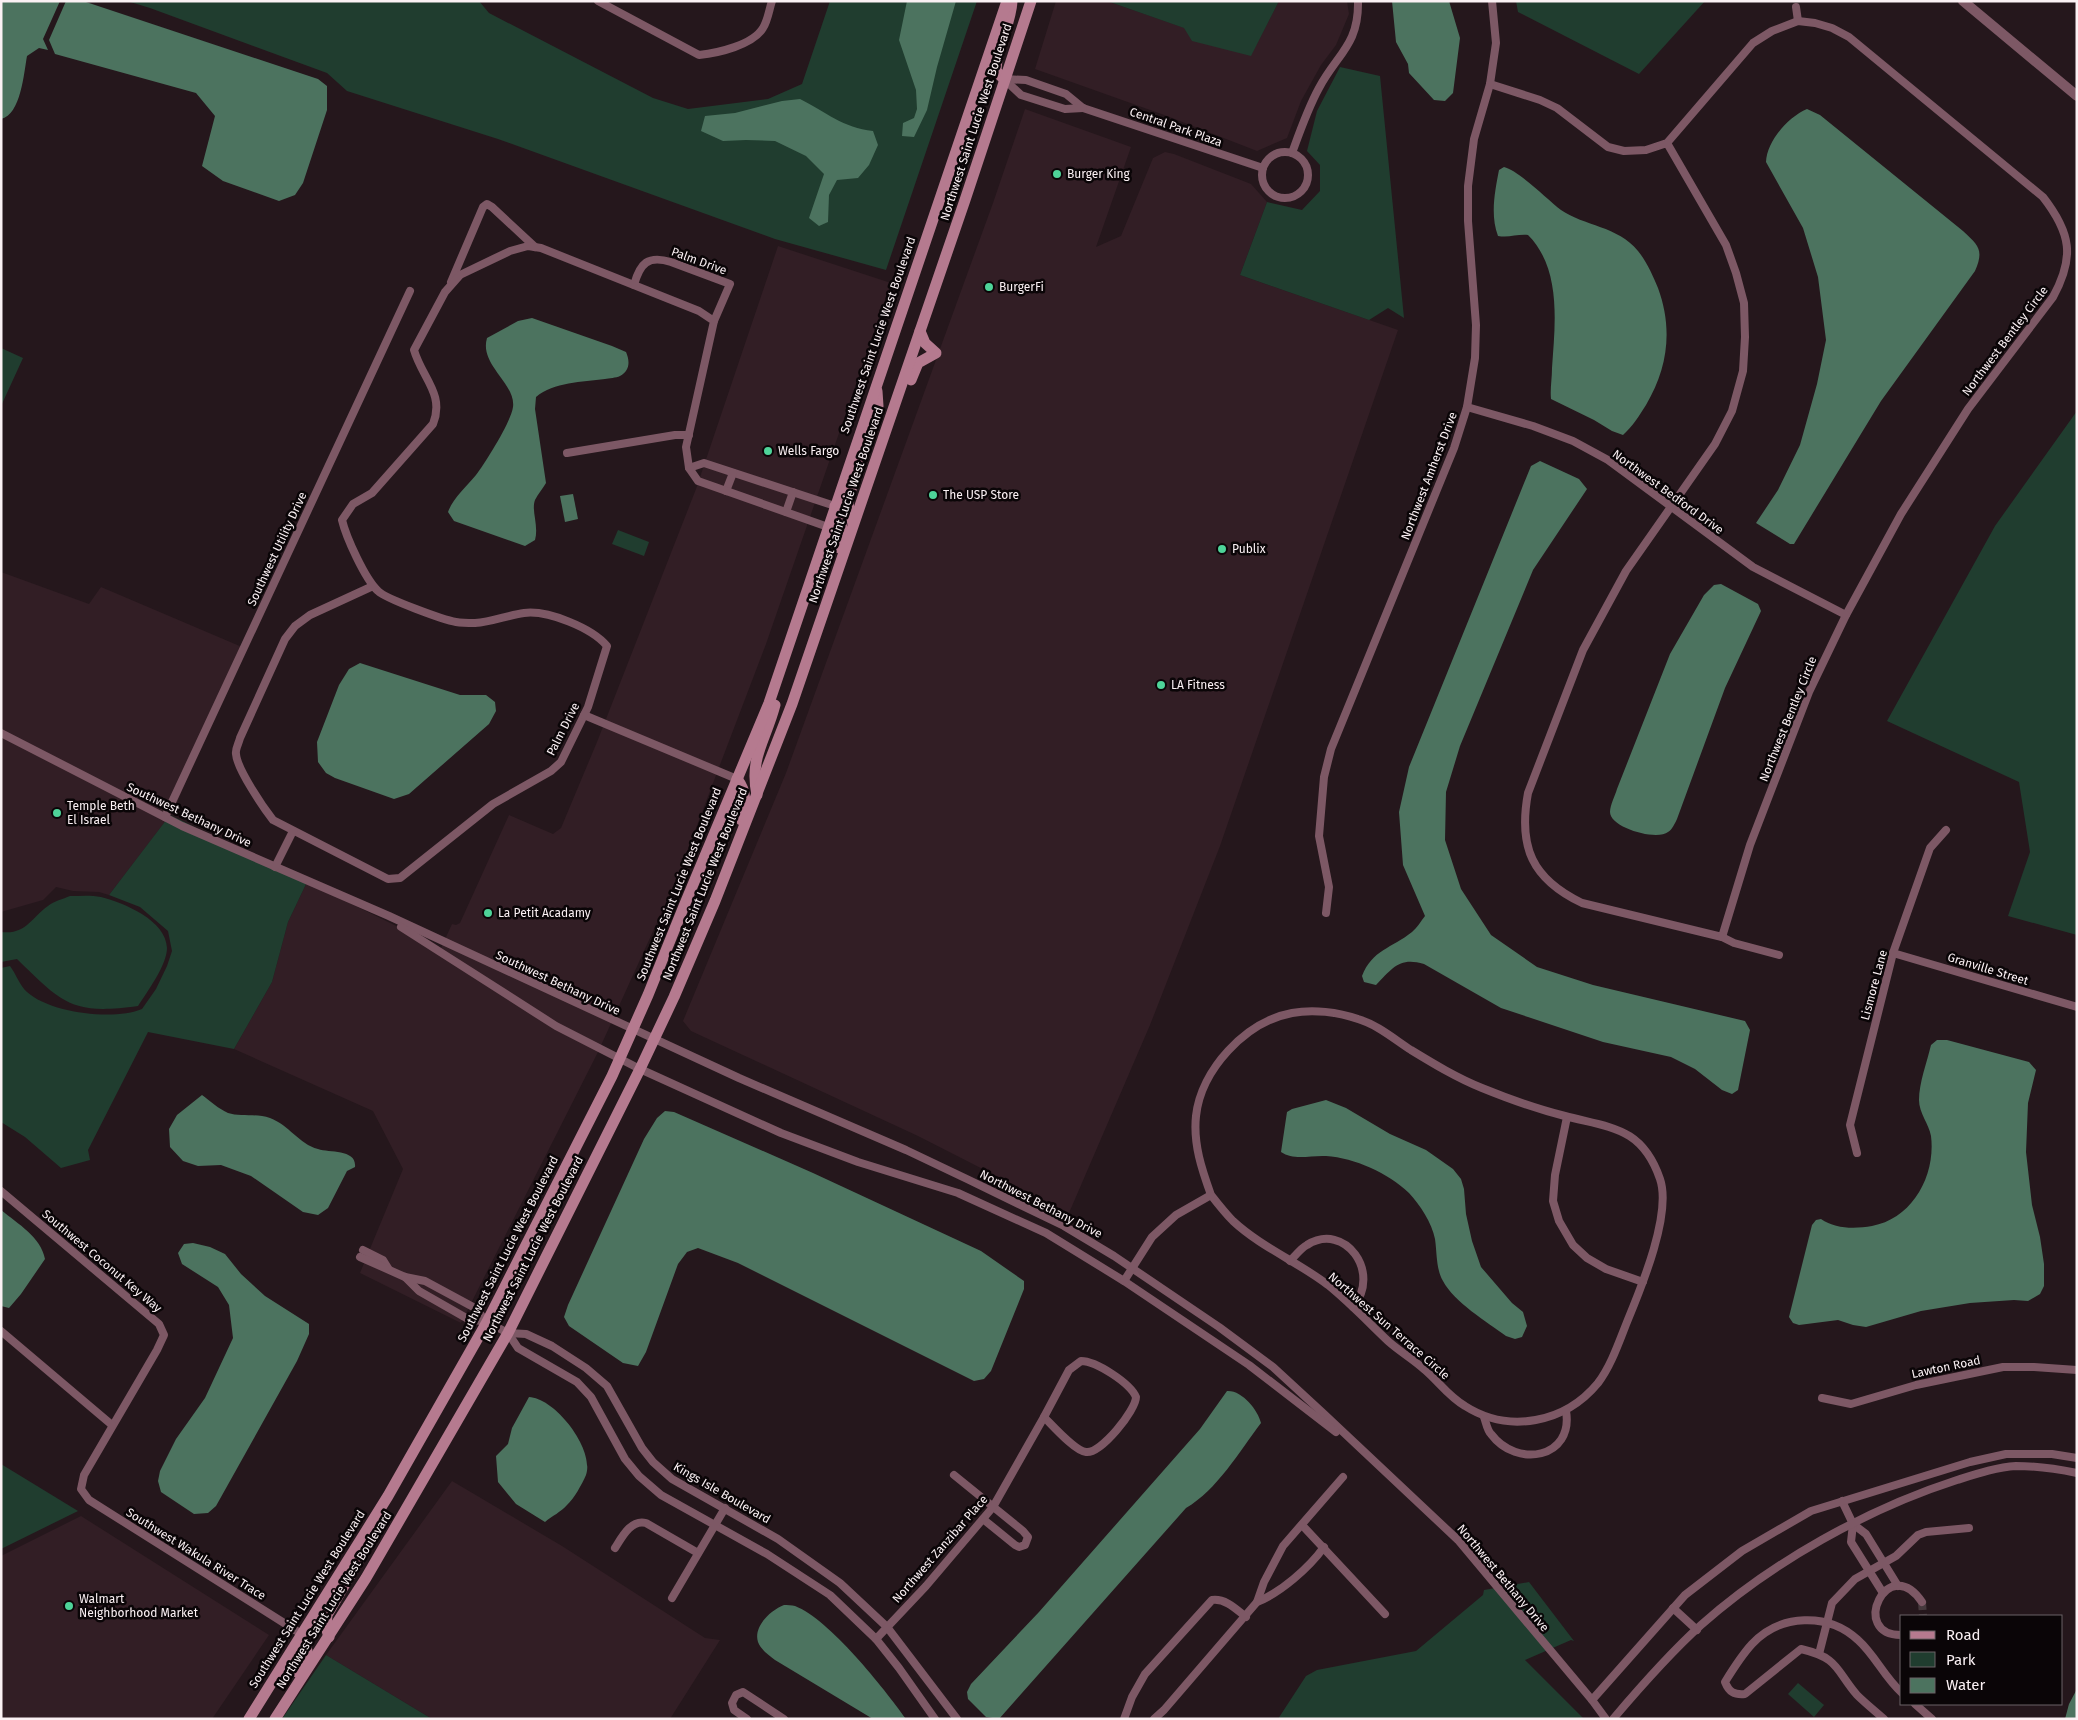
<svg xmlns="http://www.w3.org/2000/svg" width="2078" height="1720" font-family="'Fira Sans',sans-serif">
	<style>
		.built { fill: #321e25 }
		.green { fill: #203d2f }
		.water { fill: #4c735f }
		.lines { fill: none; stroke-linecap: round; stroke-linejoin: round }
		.minor-tunnel { stroke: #45383c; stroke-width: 8; stroke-dasharray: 8 4; stroke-linecap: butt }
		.minor { stroke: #7d5865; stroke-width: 8 }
		.tertiary { stroke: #7d5865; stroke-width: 10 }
		.secondary { stroke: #b57a8f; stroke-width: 11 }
		.poi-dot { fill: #4ed399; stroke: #0a0507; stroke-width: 2 }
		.labels { text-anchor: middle; stroke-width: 5; stroke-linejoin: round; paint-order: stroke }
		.street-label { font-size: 12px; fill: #fbf1f4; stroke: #0a0507 }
		.poi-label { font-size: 12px; fill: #fbf1f4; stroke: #0a0507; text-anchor: start }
	</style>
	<rect width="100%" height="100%" fill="#25171c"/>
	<g class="built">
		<path d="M1056,1h51l78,27 66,27 28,-54h68l2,13 -13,31 -15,20 -20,36 -14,37 -30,13 -90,-35 -132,-47z"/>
		<path d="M1025,109l106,38 -35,100 25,-11 32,-78 12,-6 9,2 77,30 16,18 -27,73 158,55 -178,516 -70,179 -81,188 -151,-77 -227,-105 -8,-10 103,-248 207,-570z"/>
		<path d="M778,246l113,37 -125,361 -91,239 -77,169 -137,271 -101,-50 43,-104 -30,-58 -139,-62 38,-67 16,-60 19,-40 134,66 11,-24 4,1 4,-2 49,-108 44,19 8,-6 36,-86 99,-253z"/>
		<path d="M1,572l88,32 12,-17 141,60 -68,163 -65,85 -10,-3 -26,-1 -17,-4 -13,13 -42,12z"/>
		<path d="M452,1481l110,65 143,92 15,2 -50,79h-238l-106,-64z"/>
		<path d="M81,1516l188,119 -57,84h-211v-163z"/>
	</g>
	<g class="green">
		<path d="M127,1h352l10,12 164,85 35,11 80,-10 34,-15 28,-83h147l-91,269 -111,-31 -277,-100 -151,-48 -20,-18 -177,-65z"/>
		<path d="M1107,1h172l-28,55 -59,-15 -8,-13z"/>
		<path d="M1516,1h189l-66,73 -121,-62z"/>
		<path d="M1340,67l40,9 24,242 -16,-10 -19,12 -129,-45 27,-73 35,8 18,-19v-26l-13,-14 10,-40z"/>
		<path d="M1,348l22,10 -22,48z"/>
		<path d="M2077,411v524l-69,-19 22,-64 -11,-70 -132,-61 108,-195z"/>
		<path d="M618,530l31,12 -5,14 -32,-12z"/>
		<path d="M170,815l137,67 -19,40 -16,60 -38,67 -86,-17 -60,118 2,10 -29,8 -36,-31 -24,-15v-154l9,-2c6,8 10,20 17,26 23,21 87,29 115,17l14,-20 11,-23 5,-15 -4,-20 -28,-24 -31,-12z"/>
		<path d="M70,896c10,0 21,-1 31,1 23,6 65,23 66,51 0,17 -20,44 -29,58 -66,9 -75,-2 -121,-47l-16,3v-30c25,3 30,-14 47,-26 6,-5 15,-7 22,-10z"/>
		<path d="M1,1464l77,47 -77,38z"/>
		<path d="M1529,1582l45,59 -3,-1 -46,20 59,59h-306l28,-43 11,-6 99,-19 67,-56 1,-5z"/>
		<path d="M326,1655l106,64h-150z"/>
		<path d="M1798,1683l26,22 -10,12 -26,-23z"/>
	</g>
	<g class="water">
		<path d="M1,1h59l-17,38 5,11 -9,-2 -12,8c-3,16 -6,59 -26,63z"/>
		<path d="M66,1h17l235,78 9,7v24l-24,73 -8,12 -16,6 -56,-20 -21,-15 13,-50 -19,-23 -141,-39 -6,-14z"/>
		<path d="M907,1h49l-19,66 -10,43 -13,27 -12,-1 1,-13 11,-5 3,-9 -1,-19 -17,-50z"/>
		<path d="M1392,1h57l11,37 -7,55 -8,8 -11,-1 -25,-27 -1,-9 -12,-22z"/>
		<path d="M800,99c26,13 43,29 73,32l5,14 -9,20 -11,13 -21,2 -8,15 -1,27 -9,4 -10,-8 15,-44 -18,-18 -31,-15 -29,-1 -23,1 -22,-10 4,-15 30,-3 47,-12z"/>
		<path d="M1807,109l13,6 143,116c16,15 21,19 12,40l-94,130 -87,143h-4l-34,-21 22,-33 22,-45 17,-61 9,-44 -8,-63 -15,-49 -37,-66c1,-21 22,-45 41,-53z"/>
		<path d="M1504,167c14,3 43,32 57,43 23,16 57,16 77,41 9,11 15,25 20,37 15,41 10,80 -12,117 -7,11 -13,21 -23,30l-11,-4 -18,-11 -43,-21c-1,-10 1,-20 1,-31 3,-43 10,-99 -24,-133 -11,-1 -19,3 -30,1 -8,-21 -3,-45 1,-66z"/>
		<path d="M532,318l80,28 14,6c4,9 4,19 -6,24 -4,2 -11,2 -15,3 -23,3 -51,3 -69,18l-1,12 11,74c-3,5 -8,11 -11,17 -4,11 4,25 0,40l-10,6 -71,-25 -6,-9c5,-14 18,-25 28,-37 9,-12 35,-53 37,-68 3,-24 -34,-42 -26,-69l31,-17z"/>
		<path d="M1540,461l39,18 8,10 -54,81 -73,176 -14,46 -1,48 16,49 30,46 46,32 56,18 152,36 5,9 -12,60 -6,4 -10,-4 -27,-21 -24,-12 -68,-15 -102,-34 -77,-44c-25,-7 -31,4 -48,21l-12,-3 -2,-6c10,-26 30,-28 50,-44 5,-4 9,-11 13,-16l-22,-51 -4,-53 10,-45 122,-301z"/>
		<path d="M573,494l5,25 -13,3 -5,-26z"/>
		<path d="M1721,584l37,20 3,7 -36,77 -48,131c-2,4 -5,11 -9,13 -11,9 -58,-4 -58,-20 0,-7 5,-16 7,-23l53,-135 34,-59 10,-10z"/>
		<path d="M360,663l100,32h26l9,7 1,9 -7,13 -80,70 -15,5 -59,-21 -9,-5 -8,-11 -1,-20 22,-57 10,-16z"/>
		<path d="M1937,1040h10l82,22 7,8 -8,33 -2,49 6,53 8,32 4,27v22l-4,8 -12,7 -14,-1 -44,3 -49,8 -55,16 -13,-2 -15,-5 -39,5 -6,-2 -4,-6 23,-92 4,-5 5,-1c14,10 34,10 51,7 40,-7 64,-50 59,-90 -2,-12 -12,-23 -12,-36 0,-17 8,-38 12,-55z"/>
		<path d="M202,1095c8,6 17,14 26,18 12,4 28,0 42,5 19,7 29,26 48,31 12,4 39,0 37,18l-8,4 -19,37 -10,7 -15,-3 -52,-36 -30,-11 -23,1 -15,-5 -13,-14 -1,-18 8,-14z"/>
		<path d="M1326,1100l20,8 44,26 36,16 27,19 8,10 3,10 2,25 6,27 9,26 31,36 11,9 4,14 -5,11 -7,2 -9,-3c-19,-14 -52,-34 -63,-55 -7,-12 -6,-28 -8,-42 -3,-16 -15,-34 -26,-46 -21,-20 -54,-35 -83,-37 -15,-1 -32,5 -45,-4l6,-40 5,-3z"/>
		<path d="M665,1111l9,1 139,61 168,78 43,30v8l-33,82 -7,8 -10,2 -236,-118 -40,-15 -11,4 -9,12 -32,88 -8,14 -15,-3 -54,-37 -5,-9 4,-12 76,-166 13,-21z"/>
		<path d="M1,1210c17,14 40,27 44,49l-24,35 -12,14 -8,-2z"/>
		<path d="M193,1243l17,4 15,7 16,20 24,22 44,28v10l-12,27 -81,145 -8,7 -14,1 -33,-22 -3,-11 2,-10 16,-32 29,-41 28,-60 -4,-33 -11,-18 -36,-23 -4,-11 6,-9z"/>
		<path d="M1227,1391c15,-1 31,19 34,32 -22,29 -44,67 -75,85l-187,211 -13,-2 -18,-18 -1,-7 4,-8 68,-72 161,-183z"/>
		<path d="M529,1397c26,1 66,52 57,78 -4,9 -12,24 -19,30 -6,7 -15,11 -22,17l-29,-18 -18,-22 -2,-26 12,-12 4,-16z"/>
		<path d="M784,1605c3,0 8,0 11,1 34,13 89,82 111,113h-33l-98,-59c-6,-5 -14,-10 -17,-18 -5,-16 13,-32 26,-37z"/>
		<path d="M2077,1689v30h-12l4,-15z"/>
	</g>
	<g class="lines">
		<path class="minor-tunnel" d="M1922,1602l1,14"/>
		<g class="minor">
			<path d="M598,1l101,54c19,-2 54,-10 64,-27 5,-8 6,-18 9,-27"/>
			<path d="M1796,7l2,14"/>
			<path d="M1004,79l22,1 40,14 17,14 180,60"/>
			<path d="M1004,79l17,16 44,14 18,-1"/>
			<path d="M1490,84l50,16 17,8 51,39 16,4 22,-1 21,-7 86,-100 19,-12 26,-10 17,2 17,5 17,9 194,160c28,36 32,60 10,100l-85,112 -67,105 -55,101 -37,77 -59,153 -28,92 -140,-34c-50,-24 -64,-56 -54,-110l55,-143 43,-79 89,-127 17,-33 11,-40 2,-34 -1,-34 -8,-30 -10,-28 -59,-102"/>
			<circle cx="1285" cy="175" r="23"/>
			<path d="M1292,153c8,-22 16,-45 27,-65 18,-34 40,-43 39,-87"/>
			<path d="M451,282l32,-75 4,-3 5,3 43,40"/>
			<path d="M634,285c6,-22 14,-30 37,-23l59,22 -16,37"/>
			<path d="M1467,407l66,19 40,15 35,19 145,107 93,48"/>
			<path d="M567,453l108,-18h14"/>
			<path d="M689,468l15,-5 131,43"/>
			<path d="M726,491l7,-18"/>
			<path d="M786,512l7,-20"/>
			<path d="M373,586l-63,29 -15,11 -10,13 -45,99c-1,5 -5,11 -4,16 1,15 27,53 37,66l115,59 12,-1 93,-74 58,-33 10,-9 27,-55 19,-61c-15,-18 -59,-36 -83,-33 -16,2 -32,9 -49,10 -6,0 -13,0 -19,-1 -12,-2 -70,-23 -78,-31 -13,-12 -32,-54 -36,-71l11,-16 19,-11 61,-69c12,-30 -11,-46 -19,-74l31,-58 15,-17 50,-24 18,-5 13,2 158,63 15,10 -28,126 3,21 9,13 130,46"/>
			<path d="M584,715l153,64"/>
			<path d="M1,733l181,93 207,90 350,162 167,72 63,30 95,46 50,30 105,71 54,40 51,47 134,126 134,160 14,19"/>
			<path d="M165,817l245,-526"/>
			<path d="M275,867l18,-36"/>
			<path d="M1326,913l3,-26 -10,-51 5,-59 7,-28 123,-301 13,-41 8,-49 1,-33 -8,-104v-35l6,-47 16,-55 6,-41 -4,-42"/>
			<path d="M401,927l155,99 84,43 141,64 77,29 100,31 88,40 78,48 125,84 87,67"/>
			<path d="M1722,937l12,6 45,12"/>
			<path d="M1893,953l184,54"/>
			<path d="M1567,1117l-12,58 -2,26 6,20 14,24 14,13 19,11 37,13"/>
			<path d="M1857,1153l-7,-28 43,-172 37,-105 16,-18"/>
			<path d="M1,1191l158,133 5,11 -7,15 -73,125 -3,14 8,11 214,135"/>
			<path d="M363,1250l20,10 5,8"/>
			<path d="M360,1257l45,20 20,4 50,27 12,14 21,11 18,1 26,12 34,22 21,18 35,62 11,14 19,17 106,60 62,44 47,44 70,92"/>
			<path d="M1290,1261c5,-5 11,-13 17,-16 38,-24 75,28 46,62"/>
			<path d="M405,1277l14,14 49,28 19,3"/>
			<path d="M1124,1281l28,-44 24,-22 35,-20c-9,-25 -18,-51 -15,-79 5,-46 49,-94 96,-103 21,-4 46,-1 66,6 20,6 36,20 53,31 23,14 46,28 71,38 27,11 55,21 83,28 46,12 77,11 95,63 12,35 -19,109 -33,143 -8,20 -16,44 -29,61 -33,40 -89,51 -133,23 -16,-9 -26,-24 -40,-36 -12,-11 -26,-19 -37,-29 -20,-19 -39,-39 -60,-56 -30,-23 -67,-38 -95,-64 -8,-8 -15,-17 -22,-26"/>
			<path d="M1,1331l111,94"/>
			<path d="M508,1333l10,15 59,34 14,15 34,62 14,17 22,19 106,59 63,41 46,44 23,29 36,51"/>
			<path d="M1081,1361c15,0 49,22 55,36 0,13 -35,57 -50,55 -11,-1 -33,-26 -42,-35l25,-47z"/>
			<path d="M1822,1398l29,6 65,-19 87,-18h31l43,3"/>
			<path d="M1484,1417c2,5 3,13 7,17 26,35 83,24 75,-23"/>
			<path d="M954,1475l69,56 5,6 -3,8 -6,2 -4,-2 -32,-26"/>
			<path d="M1842,1501l11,23 13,10 32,52"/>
			<path d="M1853,1524l-2,18 32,51"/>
			<path d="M1302,1525l83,89"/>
			<path d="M615,1548c7,-11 16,-29 31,-25l52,30"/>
			<path d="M672,1598l53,-90"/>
			<path d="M1257,1602l7,-20 19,-36 60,-69"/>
			<path d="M1673,1608l24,22"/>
			<path d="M1902,1635c-54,1 -14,-84 20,-33"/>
			<path d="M876,1639l50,-53 67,-79 51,-90"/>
			<path d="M1819,1654l13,-51 23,-24 41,-23 22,-21 8,-3 43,-4"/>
			<path d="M1592,1700l93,-105 57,-44 69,-40 159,-49 36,-8h46l25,4"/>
			<path d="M1915,1704l17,15"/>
			<path d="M747,1719l-13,-9 -2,-7 4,-8 7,-3 41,27"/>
			<path d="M1124,1719l8,-22 13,-23 67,-74c13,-2 24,9 34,17"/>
			<path d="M1154,1719l10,-9 93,-108c23,-9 52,-34 67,-55"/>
			<path d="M1613,1719c28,-33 56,-65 88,-94 71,-63 166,-116 256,-145 19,-6 40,-13 59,-14 20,0 41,3 61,7"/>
			<path d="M1884,1719c-9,-8 -19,-16 -27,-24 -22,-26 -18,-37 -56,-46l-56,45c-11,1 -16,-2 -20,-12 8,-13 16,-26 27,-38 28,-30 76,-32 106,-4 17,15 26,37 44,53"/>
		</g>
		<path class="tertiary" d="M1963,1l114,95"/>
		<g class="secondary">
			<path d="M1004,79l-8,-8c0,-24 15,-46 16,-70"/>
			<path d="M911,380l7,-17 18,-10 -11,-10 -5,-12"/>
			<path d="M835,506l8,25 -4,17"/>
			<path d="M853,524l-5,-20 1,-9 26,-76 3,-13 -1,-15"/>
			<path d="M737,779c11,14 8,25 4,41"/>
			<path d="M757,795c-8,-38 9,-55 18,-90"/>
			<path d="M329,1637l-3,-10 1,-12 37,-64v-15"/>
			<path d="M297,1672l10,-21 -4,-16"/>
			<path d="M249,1719l139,-223 99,-174 125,-246 36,-81 36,-89 85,-203 238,-702"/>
			<path d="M275,1719l91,-141 142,-245 132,-264 34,-72 41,-96 77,-197 173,-504 66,-199"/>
		</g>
	</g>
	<g class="poi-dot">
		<circle cx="1057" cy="174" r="5"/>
		<circle cx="989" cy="287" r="5"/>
		<circle cx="768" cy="451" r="5"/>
		<circle cx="933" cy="495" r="5"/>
		<circle cx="1222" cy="549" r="5"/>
		<circle cx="1161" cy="685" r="5"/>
		<circle cx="57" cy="813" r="5"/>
		<circle cx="488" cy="913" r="5"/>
		<circle cx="69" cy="1606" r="5"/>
	</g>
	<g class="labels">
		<g class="street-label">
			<text transform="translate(976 122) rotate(-72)" y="4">Northwest Saint Lucie West Boulevard</text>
			<text transform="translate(1176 127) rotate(19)" y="4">Central Park Plaza</text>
			<text transform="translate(699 261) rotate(20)" y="4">Palm Drive</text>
			<text transform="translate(878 335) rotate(-71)" y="4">Southwest Saint Lucie West Boulevard</text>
			<text transform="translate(2005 341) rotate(-53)" y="4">Northwest Bentley Circle</text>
			<text transform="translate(1429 476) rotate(-69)" y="4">Northwest Amherst Drive</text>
			<text transform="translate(1668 492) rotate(36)" y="4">Northwest Bedford Drive</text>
			<text transform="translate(846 505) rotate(-71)" y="4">Northwest Saint Lucie West Boulevard</text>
			<text transform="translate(277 549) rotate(-65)" y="4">Southwest Utility Drive</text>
			<text transform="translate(1788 719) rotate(-68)" y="4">Northwest Bentley Circle</text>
			<text transform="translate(563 729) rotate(-63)" y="4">Palm Drive</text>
			<text transform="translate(189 815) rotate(25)" y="4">Southwest Bethany Drive</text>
			<text transform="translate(679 884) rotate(-68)" y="4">Southwest Saint Lucie West Boulevard</text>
			<text transform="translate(705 884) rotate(-68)" y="4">Northwest Saint Lucie West Boulevard</text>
			<text transform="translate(1988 969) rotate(17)" y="4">Granville Street</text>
			<text transform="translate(558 983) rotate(25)" y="4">Southwest Bethany Drive</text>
			<text transform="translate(1874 985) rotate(-75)" y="4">Lismore Lane</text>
			<text transform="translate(1041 1204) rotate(27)" y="4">Northwest Bethany Drive</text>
			<text transform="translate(508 1249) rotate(-63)" y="4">Southwest Saint Lucie West Boulevard</text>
			<text transform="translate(533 1249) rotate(-63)" y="4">Northwest Saint Lucie West Boulevard</text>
			<text transform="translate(102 1261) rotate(40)" y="4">Southwest Coconut Key Way</text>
			<text transform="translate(1389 1326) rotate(41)" y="4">Northwest Sun Terrace Circle</text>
			<text transform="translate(1946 1367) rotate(-12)" y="4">Lawton Road</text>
			<text transform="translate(722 1493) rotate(30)" y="4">Kings Isle Boulevard</text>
			<text transform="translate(940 1549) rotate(-49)" y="4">Northwest Zanzibar Place</text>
			<text transform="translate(196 1554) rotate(32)" y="4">Southwest Wakula River Trace</text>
			<text transform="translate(1503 1578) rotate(50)" y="4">Northwest Bethany Drive</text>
			<text transform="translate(307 1599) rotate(-58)" y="4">Southwest Saint Lucie West Boulevard</text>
			<text transform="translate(334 1600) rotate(-58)" y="4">Northwest Saint Lucie West Boulevard</text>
		</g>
		<g class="poi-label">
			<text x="1067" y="178">Burger King</text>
			<text x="999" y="291">BurgerFi</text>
			<text x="778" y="455">Wells Fargo</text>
			<text x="943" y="499">The USP Store</text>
			<text x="1232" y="553">Publix</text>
			<text x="1171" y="689">LA Fitness</text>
			<text x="67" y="810">Temple Beth<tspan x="67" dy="14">El Israel</tspan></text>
			<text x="498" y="917">La Petit Acadamy</text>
			<text x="79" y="1603">Walmart<tspan x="79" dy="14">Neighborhood Market</tspan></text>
		</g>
	</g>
	<rect width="2078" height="1720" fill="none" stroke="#fbf1f4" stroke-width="5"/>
	<rect x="1900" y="1615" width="162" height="90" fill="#0a0507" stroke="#6a6366"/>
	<rect x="1910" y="1631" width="25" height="8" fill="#b57a8f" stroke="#6a6366"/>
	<text x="1946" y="1640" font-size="15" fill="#fbf1f4">Road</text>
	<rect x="1910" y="1652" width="25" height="15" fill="#203d2f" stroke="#6a6366"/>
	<text x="1946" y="1665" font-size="15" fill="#fbf1f4">Park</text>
	<rect x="1910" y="1678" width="25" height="15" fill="#4c735f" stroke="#6a6366"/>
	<text x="1946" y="1690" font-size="15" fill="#fbf1f4">Water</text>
</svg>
